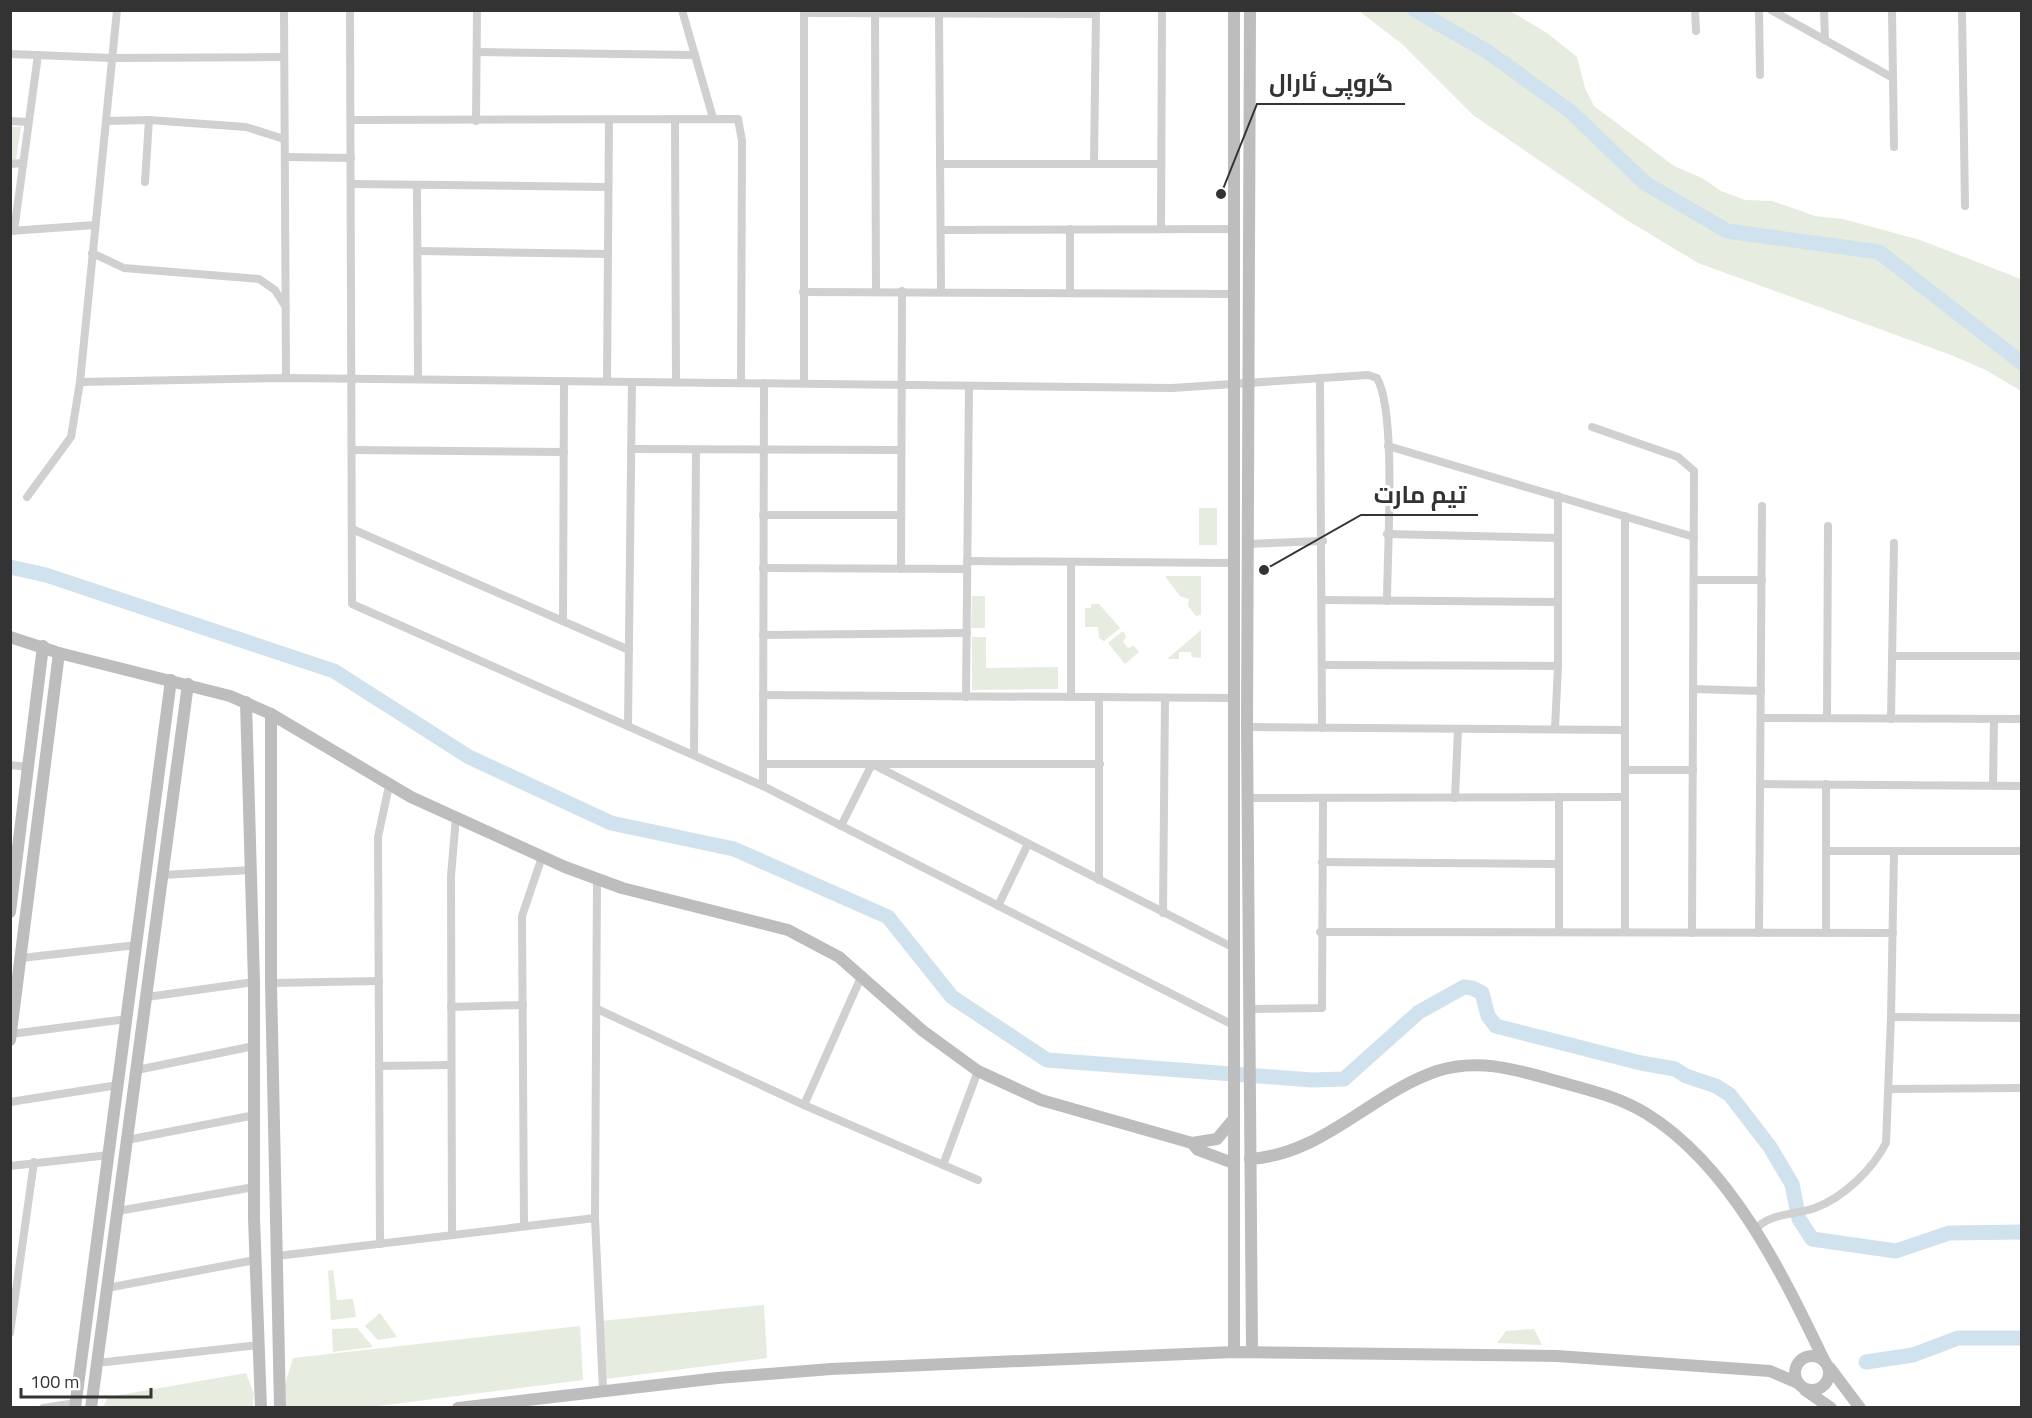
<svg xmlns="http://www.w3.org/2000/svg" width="2032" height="1418" font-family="'Titillium Web',Cairo,sans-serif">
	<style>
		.green { fill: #e6ecdf }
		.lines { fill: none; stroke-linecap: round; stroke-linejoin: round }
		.river { stroke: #cfe2ee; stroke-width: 15 }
		.street { stroke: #d0d0d0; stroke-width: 8 }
		.secondary { stroke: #bdbdbd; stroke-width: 12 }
		.leader { fill: none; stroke: #333; stroke-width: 2 }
		.callout-dot { fill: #333; stroke: #fff; stroke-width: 2 }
		.callout-label { font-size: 24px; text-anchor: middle; font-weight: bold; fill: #333; stroke: #fff; stroke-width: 6; stroke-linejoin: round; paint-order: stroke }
	</style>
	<rect width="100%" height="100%" fill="#fff"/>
	<g class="green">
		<path d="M1359,11h151l37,22 30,24 8,31 9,18 80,60 28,12 19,13 24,9 27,1 43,15 28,3 77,21 101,39v112l-35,-21 -35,-15 -253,-92 -73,-44 -152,-104 -71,-71z"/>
		<path d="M11,127h10l-5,33h-5z"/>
		<rect x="1199" y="508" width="18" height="37"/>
		<path d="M1165,576h36v39l-5,1 -8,-10 1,-7 -9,-3z"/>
		<path d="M972,596h13v32h-14z"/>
		<path d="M1091,604h8l21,24 -16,13 -5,-3 -1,-11h-13v-19h6z"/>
		<path d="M1201,630v28l-9,-1 -1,-5h-12v7h-12z"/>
		<path d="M1123,631l3,5 -3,6 5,6 6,-2 5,6 -14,12 -17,-21z"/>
		<path d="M972,637h14v31l72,-1v22l-86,1z"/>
		<path d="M333,1270l4,30 16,-1 3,18 -25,3 -3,-49z"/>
		<path d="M764,1305l3,53 -161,21 -6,-58z"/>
		<path d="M380,1313l17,24 -19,3 -13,-14z"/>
		<path d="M580,1326l3,54 -213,27 -84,1 -1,-24 8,-26z"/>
		<path d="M357,1328l16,19 -40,5 -1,-23z"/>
		<path d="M1534,1329l8,16 -45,-2 9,-12z"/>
		<path d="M246,1373l8,21 -2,13h-149l5,-10z"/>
	</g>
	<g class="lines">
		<g class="river">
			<path d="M1415,10l73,42 82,59 75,72 82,48 152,21 143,111"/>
			<path d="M10,567l36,8 288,96 135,86 142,66 123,26 154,68 64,80 95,63 265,20 32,-1 75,-67 45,-25 8,1 10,5 6,23 8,10 145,37 34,6 11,7 30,10 14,9 40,52 22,37 7,35 13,20 84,12 53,-18 73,-1"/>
			<path d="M1866,1362l47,-7 45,-17h64"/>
		</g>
		<g class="street">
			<path d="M284,10l2,368"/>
			<path d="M350,10l2,594 411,182 470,239"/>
			<path d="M682,10l31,108"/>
			<path d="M804,10v373"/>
			<path d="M1695,10l1,21"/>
			<path d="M1759,10l1,65"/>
			<path d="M1771,10l122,68"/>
			<path d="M1824,10l1,30"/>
			<path d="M1892,10l2,137"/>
			<path d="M1962,10l3,196"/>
			<path d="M804,13l292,1"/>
			<path d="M875,13l1,278"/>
			<path d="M939,14l2,278"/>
			<path d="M478,52l217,3"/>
			<path d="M10,54l102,4 172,-1"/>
			<path d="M351,120l387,-1 4,22 -1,242"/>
			<path d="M10,121l18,1"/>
			<path d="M106,121l43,-1 97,7 38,12"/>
			<path d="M476,121l1,-111"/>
			<path d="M675,121l1,261"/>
			<path d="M285,157l66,1"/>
			<path d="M1094,163l2,-152"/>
			<path d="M10,164l12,-1"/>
			<path d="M940,164h221"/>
			<path d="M145,182l4,-62"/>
			<path d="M352,184l256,3"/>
			<path d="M417,185l1,194"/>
			<path d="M1161,229l1,-219"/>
			<path d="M941,230l294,-1"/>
			<path d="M10,231l85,-6"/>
			<path d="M14,231l24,-176"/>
			<path d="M419,251l189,3"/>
			<path d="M92,253l32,15 135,11 16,11 10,16"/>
			<path d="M803,292l431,2"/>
			<path d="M1070,293v-64"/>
			<path d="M1320,378l2,350"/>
			<path d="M607,381l2,-260"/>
			<path d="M80,382l206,-4 886,10 196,-13 9,3c20,35 10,176 10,223"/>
			<path d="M1592,427l86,30 16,14 -2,462"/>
			<path d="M1388,446l306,91"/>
			<path d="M631,449l270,1"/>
			<path d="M352,450l212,2"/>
			<path d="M27,497l44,-60 9,-55 37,-372"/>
			<path d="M763,515h138"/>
			<path d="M352,529l277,121"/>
			<path d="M1387,534l171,4"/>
			<path d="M1248,544l75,-3"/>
			<path d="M967,561l266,2"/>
			<path d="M1071,562v135"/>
			<path d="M763,568l204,1"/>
			<path d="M901,569l1,-278"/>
			<path d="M1694,580h68"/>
			<path d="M1322,600l236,2"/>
			<path d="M563,621l1,-240"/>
			<path d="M763,635l204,-2"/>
			<path d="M1892,656h130"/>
			<path d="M1322,665l236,1"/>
			<path d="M1693,689l68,2"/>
			<path d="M763,695l470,3"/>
			<path d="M966,697l3,-311"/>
			<path d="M1761,718l261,1"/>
			<path d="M1827,718l1,-192"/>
			<path d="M1891,719l3,-176"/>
			<path d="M628,726l4,-344"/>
			<path d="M1247,727l377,3"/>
			<path d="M1555,728l3,-62v-170"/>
			<path d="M694,755l2,-305"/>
			<path d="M763,764h337"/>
			<path d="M10,765l19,2"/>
			<path d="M1625,770h68"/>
			<path d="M1760,784l262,2"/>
			<path d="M1993,785l1,-66"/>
			<path d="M763,786l1,-403"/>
			<path d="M1559,797v135"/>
			<path d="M1248,798l377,-1"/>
			<path d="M1455,798l3,-68"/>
			<path d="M841,826l31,-62 362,184"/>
			<path d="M1826,851h196"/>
			<path d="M1322,862l237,2"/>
			<path d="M163,875l88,-5"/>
			<path d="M597,880l-2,338 8,172"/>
			<path d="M1099,880v-183"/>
			<path d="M998,906l30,-62"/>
			<path d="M1163,913l2,-215"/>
			<path d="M1320,932l573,1"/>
			<path d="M1625,932v-416"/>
			<path d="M1759,933l3,-427"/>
			<path d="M1826,933v-149"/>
			<path d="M21,958l116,-13"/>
			<path d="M271,983l108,-2"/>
			<path d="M147,997l107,-15"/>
			<path d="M451,1007l72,-2"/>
			<path d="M597,1009l207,96 174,75"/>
			<path d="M1249,1009l73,-1 1,-210"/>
			<path d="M1891,1017l131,1"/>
			<path d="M11,1034l116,-15"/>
			<path d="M379,1066l72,-1"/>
			<path d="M137,1070l117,-24"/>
			<path d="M1890,1089l132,-1"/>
			<path d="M10,1102l108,-17"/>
			<path d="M804,1105l58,-130"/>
			<path d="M127,1140l128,-25"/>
			<path d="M943,1165l35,-94"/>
			<path d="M10,1166l99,-11"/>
			<path d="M118,1211l136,-24"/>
			<path d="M524,1226l-2,-310 20,-59"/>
			<path d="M1755,1230c13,-17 40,-15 60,-22 29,-11 57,-38 71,-65l5,-126 3,-165"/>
			<path d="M452,1235l-1,-359 5,-59"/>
			<path d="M380,1244l-2,-407 11,-51"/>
			<path d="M277,1256l318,-38"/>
			<path d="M107,1288l148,-28"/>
			<path d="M10,1333l24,-171"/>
			<path d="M97,1363l161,-18"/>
			<path d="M43,1408l33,-5"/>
		</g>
		<g class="secondary">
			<path d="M1250,10l-3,717 5,624"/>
			<path d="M10,637l49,16 171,43 41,18 140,83 154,70 57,21 166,42 51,27 84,74 55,40 63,29 151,43 25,-4 15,-18"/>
			<path d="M246,702l8,280v236l7,190"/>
			<path d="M271,714v269l9,425"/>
			<path d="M10,912l33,-266"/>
			<path d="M10,1040l49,-387"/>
			<path d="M1192,1143l6,7 35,13"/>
			<path d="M1250,1159c74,-5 120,-65 187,-88 40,-13 77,-2 116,9 32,9 65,16 94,34 84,52 136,161 178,248"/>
			<path d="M1234,1352v-1342"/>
			<circle cx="1812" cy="1373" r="17"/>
			<path d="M1830,1368l30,40"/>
			<path d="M1805,1390l26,18"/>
			<path d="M75,1408l96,-728"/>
			<path d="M91,1408l97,-724"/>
			<path d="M458,1408l260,-30 113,-9 403,-17 323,4 213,15 28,12"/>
		</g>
	</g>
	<path class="leader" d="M1221 194L1257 104H1405M1264 570L1361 515H1478"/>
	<g class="callout-dot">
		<circle cx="1221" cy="194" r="6"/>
		<circle cx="1264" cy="570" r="6"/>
	</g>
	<g class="callout-label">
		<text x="1331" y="91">گروپی ئارال</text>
		<text x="1420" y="503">تیم مارت</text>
	</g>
	<rect width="2032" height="1418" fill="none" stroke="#333333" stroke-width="24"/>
	<path d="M21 1388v9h130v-9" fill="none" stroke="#333333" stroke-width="3"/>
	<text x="30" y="1388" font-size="18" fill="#333333" stroke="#ffffff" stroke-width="4.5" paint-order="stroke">100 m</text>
</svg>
